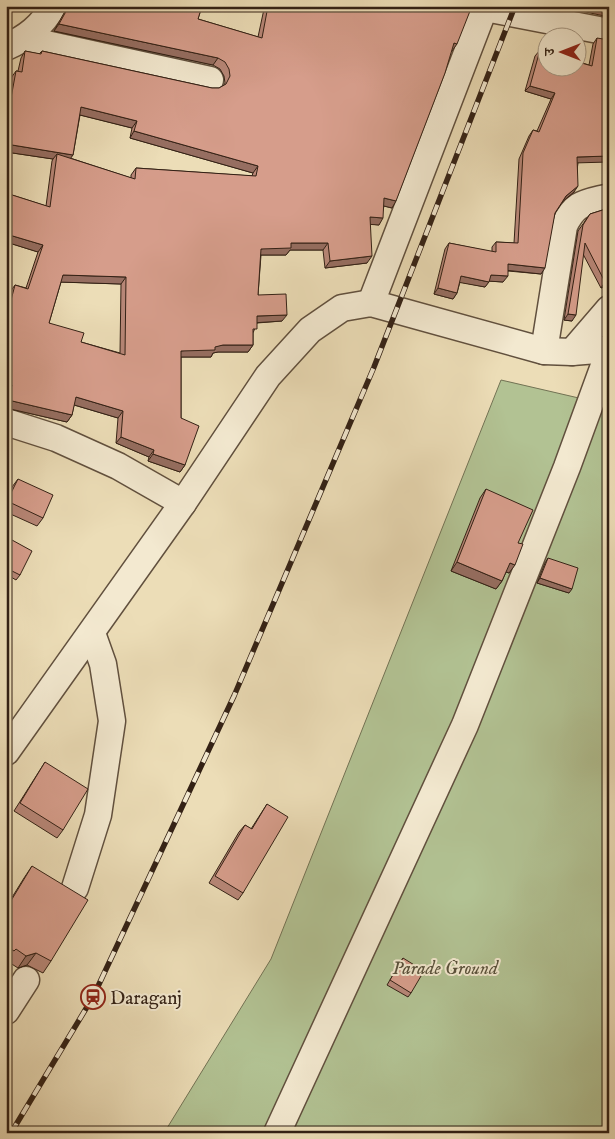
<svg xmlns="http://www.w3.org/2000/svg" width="615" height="1139" font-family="'IM FELL English','Noto Serif Devanagari',serif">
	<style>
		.green { fill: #b2c293; stroke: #727254 }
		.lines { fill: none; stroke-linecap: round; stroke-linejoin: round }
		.minor-casing { stroke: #61503e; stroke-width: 29 }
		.minor { stroke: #f3e9d0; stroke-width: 26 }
		.rail-casing { stroke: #332115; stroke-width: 5.5 }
		.rail { stroke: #f3e9d0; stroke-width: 4; stroke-dasharray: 11; stroke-linecap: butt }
		.wall { fill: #b88778; stroke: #332115; fill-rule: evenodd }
		.shaded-wall { fill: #966e61; stroke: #332115 }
		.building { fill: #d69d8b; stroke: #332115; fill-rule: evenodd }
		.labels { text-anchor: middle; stroke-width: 4; stroke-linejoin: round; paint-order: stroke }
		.park-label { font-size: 19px; font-style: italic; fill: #59513b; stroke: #f3e9d0 }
		.poi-label { font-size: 19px; fill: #332115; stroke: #f3e9d0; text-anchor: start }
	</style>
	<rect width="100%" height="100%" fill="#ecddb7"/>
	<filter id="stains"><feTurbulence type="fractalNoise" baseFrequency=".004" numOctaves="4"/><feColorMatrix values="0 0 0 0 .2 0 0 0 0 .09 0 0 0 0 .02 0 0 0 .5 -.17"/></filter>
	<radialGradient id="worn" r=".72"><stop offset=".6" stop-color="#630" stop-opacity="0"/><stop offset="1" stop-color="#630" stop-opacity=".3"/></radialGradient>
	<path class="green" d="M501,380l108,25v728h-445l107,-174z"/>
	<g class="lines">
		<defs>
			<g id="minor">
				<path d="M485,8l124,24"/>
				<path d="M23,39l187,41"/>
				<path d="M6,47c21,-9 36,-21 47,-41"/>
				<path d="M371,303l114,-297"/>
				<path d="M544,351l20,-125c11,-24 21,-23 45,-29"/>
				<path d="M572,352l37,-43"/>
				<path d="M6,422l50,16 62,28 65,37"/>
				<path d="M6,752l177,-249 85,-127 42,-46 32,-22 29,-5 173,48 28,1 37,-3"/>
				<path d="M75,888l23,-73 14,-94 -9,-57 -11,-31"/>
				<path d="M6,1011l20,-31"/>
				<path d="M277,1133l188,-408 102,-258 42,-115"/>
			</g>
		</defs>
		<use href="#minor" class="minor-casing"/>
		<use href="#minor" class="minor"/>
		<defs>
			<path id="rail" d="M11,1133l82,-136 141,-301 140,-329 141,-361"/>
		</defs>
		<use href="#rail" class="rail-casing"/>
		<use href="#rail" class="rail"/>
	</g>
	<g class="wall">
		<path d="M68,6h134l-4,13 60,18 6,-28 -8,-3h216l-21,45 -59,157 -8,-2 -5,19 -9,-1 -3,39 -42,5 -2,-18h-33l-4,5h-25l-3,40 24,26 -25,2 -4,10v12l-5,7h-30l-5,1 -2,4h-30v61l4,47 -5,7 -32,-11 1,-4 -33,-14 2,-25 -44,-13 -2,10 -5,7 -61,-14v-11l2,-5h-2v-86l4,-14 5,-7 11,3 12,-36 -32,-10v-44l3,-4 37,12 6,-45 1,-2 -47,-7v-46l5,-28 5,-7h2l3,-13 4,-7 14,3 3,-3 170,37h7l5,-3 1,-2 -1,-7 -4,-7 -7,-4 -159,-34zM80,115l52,13 -2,10 123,35 -1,3 -116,-8 -5,7v3l-61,-20 3,-3zM61,282l60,2 -1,69 -39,-11 -32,-19z"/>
		<path d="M597,38l10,62 -29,63 -4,29 -11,9 -8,12 -14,61 -33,-3 -5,11 -14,-1 -4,6 -25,-5 -3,11 -4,6 -19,-5 11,-45 4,-6 43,9v-5l4,-5 18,1 5,-84 10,-23 4,-6 4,1 14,-32 -26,-8 10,-35 5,-6 49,15 4,-21z"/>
		<path d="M609,208v76l-8,4 -18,-34 -11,67 -8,-1 14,-89 12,-17z"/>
		<path d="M18,479l25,39 -6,8 -31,-14v-13l6,-12z"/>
		<path d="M486,489l32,54 -9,30 -3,-1 -4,9 -6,8 -45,-18 29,-73z"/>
		<path d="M12,540l8,35 -4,5 -10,-6v-25z"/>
		<path d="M548,558l21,35 -32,-10 8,-20z"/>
		<path d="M45,762l18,68 -6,8 -43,-27z"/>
		<path d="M267,804l-24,89 -5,7 -29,-17 30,-51 6,-7 6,4z"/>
		<path d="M32,866l19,95 -8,12 -16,-8 -9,3 -11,-7 -1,2v-56l18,-29z"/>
		<path d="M403,958l8,35 -3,4 -21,-12z"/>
	</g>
	<g class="shaded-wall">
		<path d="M256,6h10l-2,3z"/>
		<path d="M574,6h25l10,2v9l-37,-8z"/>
		<path d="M59,24l159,34 -5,7 -159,-34z"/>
		<path d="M454,43l3,1 -5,7 -3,-1z"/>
		<path d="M530,86l25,7 -4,6 -26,-8z"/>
		<path d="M81,107l56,14 -5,7 -56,-14z"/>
		<path d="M134,131l124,35 -5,7 -123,-35z"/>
		<path d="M6,144l67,11 -5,7 -11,-8 -4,5 -47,-7z"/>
		<path d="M609,156v6l-36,1 4,-6z"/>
		<path d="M578,186l-4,6 -12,10 4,-6z"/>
		<path d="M384,198l12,3 -4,7 -12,-3z"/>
		<path d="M370,217l13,1 -4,7 -14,-1z"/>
		<path d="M6,234l37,11 -5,7 -32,-10z"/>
		<path d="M291,243h37l-5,7h-33l-4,5h-29l4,-6z"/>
		<path d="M372,256l-5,7 -42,5 5,-7z"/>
		<path d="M508,264l37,4 -4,6 -37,-4z"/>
		<path d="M63,275l63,2 -5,7 -63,-2z"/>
		<path d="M491,275l17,1 -5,6 -16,-1z"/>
		<path d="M461,276l28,6 -4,5 -28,-5z"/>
		<path d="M609,280v4l-8,4 4,-6z"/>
		<path d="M438,288l19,5 -4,6 -19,-5z"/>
		<path d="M568,314l8,1 -4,6 -8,-1z"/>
		<path d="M287,315l-5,6 -30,2 5,-7z"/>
		<path d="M6,330l5,1 -5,6z"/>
		<path d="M223,345h30l-5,7h-30l-5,1 -2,4h-35l5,-6z"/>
		<path d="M6,384l6,1 -4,7h-2z"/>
		<path d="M76,397l47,14 -5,7 -47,-14z"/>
		<path d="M8,400l64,15 -5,7 -39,-9 -22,-5v-5z"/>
		<path d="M121,437l33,13 -5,7 -33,-14z"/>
		<path d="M153,454l32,11 -5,7 -32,-11z"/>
		<path d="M457,562l45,19 -6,8 -45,-18z"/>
		<path d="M510,563l5,2 -6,8 -5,-2z"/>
		<path d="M540,578l32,11 -3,4 -32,-10z"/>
		<path d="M36,953l-9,12 -9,3 8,-12z"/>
	</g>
	<g class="building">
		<path d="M69,6h133l-4,13 64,19 6,-32h204l-15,38 -3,-1 -9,30 -49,128 -12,-3 -1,20 -13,-1 2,39 -42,5 -2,-18h-37v5l-30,1 -3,46 28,-1 1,21 -30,1v13h-4v16h-30l-8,2v3l-34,1v67l18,8 -14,39 -32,-11 1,-4 -33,-13 2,-26 -47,-14 -4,18 -64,-15 4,-15 -6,-1v-34l5,-19 -5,-1v-11l9,-34 13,4 15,-44 -37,-11v-30l3,-10 41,13 7,-53 78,25 1,-11 120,8 2,-10 -124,-35 3,-10 -56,-14 -8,48 -67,-11v-19l10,-54 6,1 3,-21 16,3 1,-3 170,37h7l7,-4 4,-8 -1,-7 -4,-7 -7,-4 -159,-34zM63,275l63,2 -1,78 -44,-13 3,-9 -35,-10z"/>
		<path d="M599,6h10v2z"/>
		<path d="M597,38l12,2v55h-2l-1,42h3v19l-32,1 1,29 -12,10 -11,17 -10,55 -37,-4v12l-17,-1 -2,7 -28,-6 -4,17 -19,-5 11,-45 47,9v-10l22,1 5,-90 10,-23 6,2 16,-39 -25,-7 10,-36 8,3v15h30v-6l14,4z"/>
		<path d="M609,208v72l-4,2 -20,-39 -9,72 -8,-1 15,-89 7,-11z"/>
		<path d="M18,479l35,16 -10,23 -36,-17z"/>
		<path d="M486,489l47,21 -15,33 5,1 -8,21 -5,-2 -8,18 -45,-19z"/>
		<path d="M12,540l20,11 -12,24 -14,-7v-18z"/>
		<path d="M548,558l30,10 -6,21 -32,-11z"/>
		<path d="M45,762l43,27 -25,41 -43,-27z"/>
		<path d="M267,804l21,13 -45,76 -28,-17 30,-51 7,4z"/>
		<path d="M32,866l56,34 -37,61 -15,-8 -10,3 -10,-7 -2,2 -8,-5v-37z"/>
		<path d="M403,958l21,13 -13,22 -21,-13z"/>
	</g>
	<defs>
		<symbol id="station-ring" viewBox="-11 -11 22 22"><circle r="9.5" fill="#f3e9d0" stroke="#8f2418" stroke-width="1.5"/><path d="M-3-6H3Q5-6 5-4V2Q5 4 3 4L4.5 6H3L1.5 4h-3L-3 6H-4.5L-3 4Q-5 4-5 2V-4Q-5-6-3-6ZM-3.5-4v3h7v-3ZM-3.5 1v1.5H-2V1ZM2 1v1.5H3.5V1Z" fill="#8f2418"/></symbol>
	</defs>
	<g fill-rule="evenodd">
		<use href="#station-ring" x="79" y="983" width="28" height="28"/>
	</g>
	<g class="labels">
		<g class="park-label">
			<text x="445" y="974">Parade Ground</text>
		</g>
		<g class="poi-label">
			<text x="110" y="1004">Daraganj</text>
		</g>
	</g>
	<rect width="615" height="1139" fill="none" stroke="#ecddb7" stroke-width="25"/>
	<rect x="8" y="8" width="600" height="1124" fill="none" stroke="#332115" stroke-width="2.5"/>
	<rect x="12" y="12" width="590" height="1114" fill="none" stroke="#332115"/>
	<g transform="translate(562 52) rotate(270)"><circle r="24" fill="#f3e9d0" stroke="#a69985"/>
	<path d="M0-4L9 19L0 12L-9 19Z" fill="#8f2418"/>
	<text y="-8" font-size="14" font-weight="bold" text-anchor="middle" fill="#332115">उ</text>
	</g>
	<rect width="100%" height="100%" filter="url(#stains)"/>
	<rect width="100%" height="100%" fill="url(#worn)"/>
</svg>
